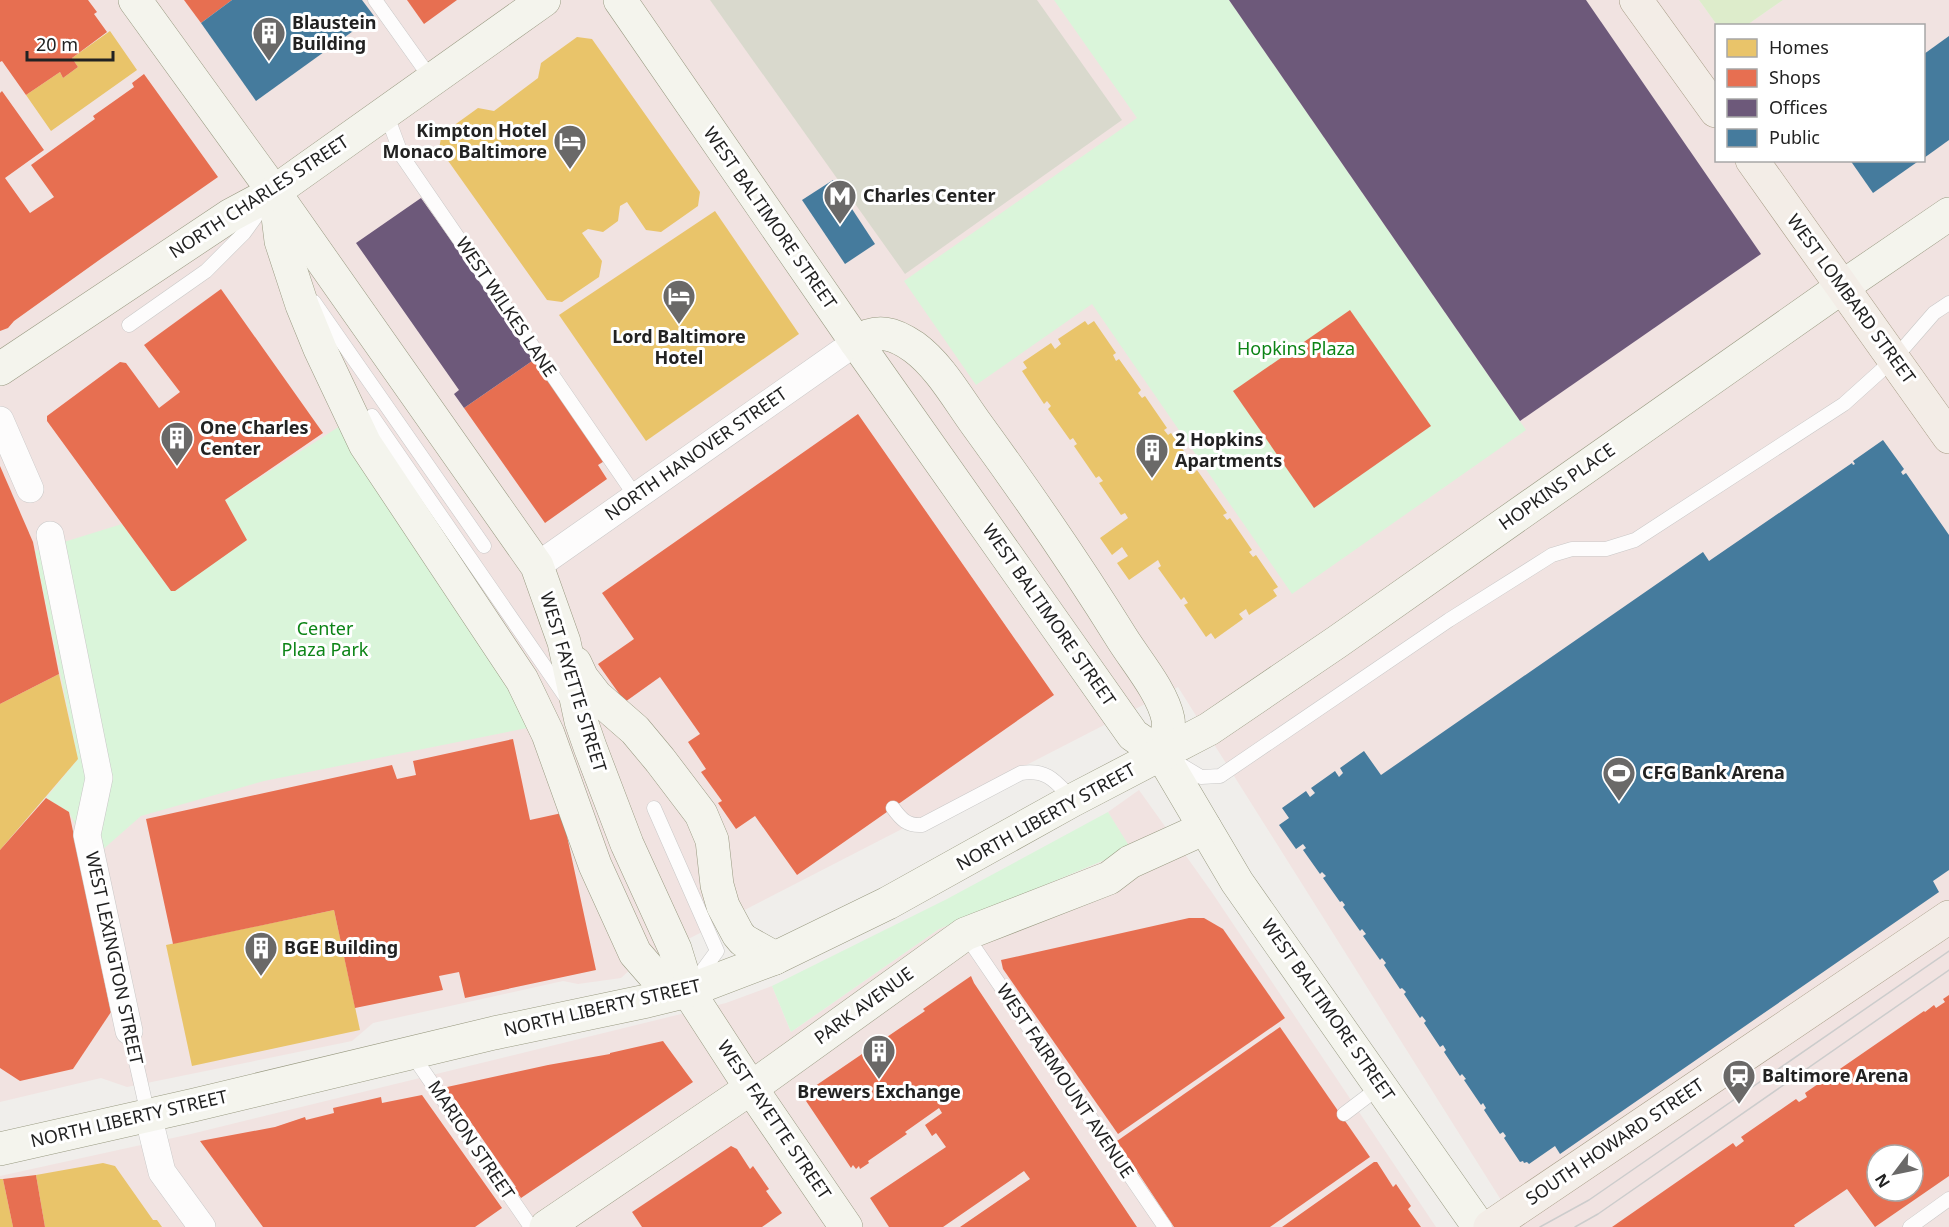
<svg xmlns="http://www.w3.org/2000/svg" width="1949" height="1227" font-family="'Noto Sans',sans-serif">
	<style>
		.commercial { fill: #f1e3e1; fill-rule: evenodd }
		.construction { fill: #d9d9cd }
		.grass { fill: #ddeccb }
		.park { fill: #daf5da }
		.homes { fill: #e9c46a }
		.shops { fill: #e76f51; fill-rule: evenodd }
		.offices { fill: #6d597a }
		.public { fill: #457b9d }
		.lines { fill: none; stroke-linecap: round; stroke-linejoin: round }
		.lane-casing { stroke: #c9c8c7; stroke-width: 15 }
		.street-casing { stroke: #c9c8c7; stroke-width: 28 }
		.secondary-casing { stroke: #999a82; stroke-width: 34 }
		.primary-casing { stroke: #a79c86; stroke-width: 34 }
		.lane { stroke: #fdfcfc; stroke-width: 14 }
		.street { stroke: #fdfcfc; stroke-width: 27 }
		.secondary { stroke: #f4f4ed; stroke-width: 33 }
		.primary { stroke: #f3ede7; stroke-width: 33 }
		.tram { stroke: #ccc; stroke-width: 1.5 }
		.labels { text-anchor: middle; stroke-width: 6; stroke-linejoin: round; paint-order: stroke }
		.poi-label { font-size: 18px; font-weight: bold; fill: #222; stroke: #fff; text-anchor: start }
		.street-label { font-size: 18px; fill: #222; stroke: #fff }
		.park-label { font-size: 18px; fill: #0c8416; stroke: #fff }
	</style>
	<rect width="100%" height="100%" fill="#f0eeeb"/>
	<g class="commercial">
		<path d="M0,0h1699l18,25 -1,135h208v-134l-177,-1 36,-25h166v1227h-431l-340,-540 -546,281 -11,10 -43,6 -15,-3 -190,42 -21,18 -225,46 -26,-9 -101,24zM1877,1155h36v36h-36z"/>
		<path d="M1139,790l72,101 225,336h-1436v-51l191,-42 535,-131 46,-17 19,46 148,-103 191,-79 -22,-38z"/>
	</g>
	<path class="construction" d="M710,0h327l85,120 -217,154z"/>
	<path class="grass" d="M1699,0h84l-36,25h-30z"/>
	<g class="park">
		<path d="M1054,0h175l297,430 -234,164 -200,-290 -116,81 -72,-104 233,-163z"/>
		<path d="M340,426l192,301 -268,54 -123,35 -49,43 -23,-47 -23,-14 32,-39 -43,-208 87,-27 49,67 76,-51 -22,-40z"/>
		<path d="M1108,812l23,37 -192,80 -148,103 -19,-46 175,-87z"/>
	</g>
	<g class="homes">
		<path d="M110,31l27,39 -86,61 -25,-36 34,-23 3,6 15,-11 -6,-9z"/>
		<path d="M577,37l15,2 108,153 -2,14 -37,26 -15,-2 -19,-28 -7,4 -2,15 -15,11 -15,-3 -6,4 20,28 -3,16 -37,25 -15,-2 -108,-152 3,-14 36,-26 16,3 44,-33 3,-15z"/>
		<path d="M715,211l84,123 -153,107 -87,-126z"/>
		<path d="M1085,321l3,4 6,-4 22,32 -3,2 3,6 3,-2 22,31 -3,3 4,5 3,-2 22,32 -3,2 4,5 3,-2 23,32 -4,2 4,6 3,-3 30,43 -4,2 4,5 3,-2 22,32 -3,2 4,5 3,-2 22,32 -5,3 4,6 -28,19 -3,-6 -7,5 4,5 -28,20 -4,-6 -5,4 -22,-32 4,-2 -4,-6 -3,3 -23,-32 3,-2 -3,-6 -29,20 -12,-17 11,-7 -6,-9 -10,8 -12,-17 28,-20 -3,-5 -4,2 -22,-32 4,-2 -4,-5 -3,2 -22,-32 3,-2 -4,-6 -3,2 -22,-31 3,-3 -4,-5 -3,3 -22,-33 5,-3 -4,-6 28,-19 4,6 6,-5 -3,-5z"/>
		<path d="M59,674l19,85 -78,91v-146z"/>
		<path d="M334,910l26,120 -168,36 -26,-121z"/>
		<path d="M103,1163l12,3 38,54h4l5,7h-117l-9,-52z"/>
		<path d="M0,1179h3l10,48h-13z"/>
	</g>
	<g class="shops">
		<path d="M0,0h88l9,12 -3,2 13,18 -35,26 6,9 -15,11 -3,-6 -34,23 -24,-34 -2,1z"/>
		<path d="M184,0h48l-31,23z"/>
		<path d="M407,0h50l-33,24z"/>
		<path d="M144,74l74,103 -116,81 -88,63 -6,7 -8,3v-238l2,-2 42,59 -39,28 25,35 24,-16 -23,-32 64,-46 -2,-3 41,-29 -2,-4z"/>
		<path d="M221,289l102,144 -98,67 22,40 -72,51h-4l-124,-170v-5l73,-54 6,1 33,45 21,-16 -36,-47z"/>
		<path d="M1350,310l81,116 -117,82 -81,-117z"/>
		<path d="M535,359l71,101 -8,5 9,14 -62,44 -81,-115z"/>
		<path d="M858,414l196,281 -257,180 -42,-59 -19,13 -18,-26 4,-2 -21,-29 5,-3 -18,-27 12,-8 -40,-57 -35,25 -27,-38 36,-25 -32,-46z"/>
		<path d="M0,466l33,76 26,132 -59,30z"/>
		<path d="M513,739l17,81 32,-7 34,157 -131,28 -6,-26 -20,4 4,14 -88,18 -21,-98 -161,34 -27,-125 246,-54 5,14 19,-4 -3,-14z"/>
		<path d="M46,798l23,14 42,200 -38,57 -53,12 -20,-13v-218z"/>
		<path d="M1189,918h15l19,11 62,89 -167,116 -115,-165 -2,-9z"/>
		<path d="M971,976l3,7 163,244h-177l70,-48 -6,-8 -81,56h-54l-19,-29 76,-51 -10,-14 -4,3 -7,-11 17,-12 -3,-5 -34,24 2,2 -39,27 1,2 -9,6 -1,-3 -3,3 -3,-4 -2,3 -49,-73 123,-84 -2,-2z"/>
		<path d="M1949,995v181l-74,51 -28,-38 -53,36 1,2h-183l121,-84 3,4 8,-6 -3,-4 55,-38 3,3 8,-5 -2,-4 119,-82 1,1 9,-7 2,3 9,-6 -2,-3zM1877,1155h36v36h-36z"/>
		<path d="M1280,1027l90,130 -100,70h-96l-57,-86z"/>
		<path d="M663,1041l30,41 -172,116 -7,-10 2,-1 -62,-89 -1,1 -7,-10 1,-2 101,-22 62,-11v-1z"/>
		<path d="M422,1095l80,113 -27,19h-212l-63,-86 75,-14 30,-10 1,3 28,-7 -1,-5 48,-11 1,6z"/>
		<path d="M731,1146l6,3 13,20 3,-3 16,23 -3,2 16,22 -20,14h-120l-10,-15z"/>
		<path d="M1374,1162h3l16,25 3,-3 15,22 -3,3 13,18h-139z"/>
		<path d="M36,1175l9,52h-32l-10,-48z"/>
	</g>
	<g class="offices">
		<path d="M1229,0h357l175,254 -241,167z"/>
		<path d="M421,198l114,161 -71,49 -10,-14 5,-4 -103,-147z"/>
	</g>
	<g class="public">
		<path d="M232,0h130l12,16 -118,85 -55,-78z"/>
		<path d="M1949,36v104l-25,18v-104z"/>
		<path d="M1850,160h70l-47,33z"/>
		<path d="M833,180l42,64 -30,20 -43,-64z"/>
		<path d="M1883,440l21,29 -3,3 2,3 3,-2 43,62v335l-16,11 6,11 -379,262 -5,-8 -26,18 -2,-2 -3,1 -1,-2 -3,1 -16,-24 2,-2 -3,-4 -3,2 -16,-24 2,-2 -3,-5 -2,2 -17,-25 2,-1 -4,-5 -2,2 -16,-24 2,-2 -3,-5 -3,2 -16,-24 2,-2 -4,-5 -2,2 -16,-24 2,-2 -4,-4 -2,1 -16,-24 2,-2 -4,-5 -2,2 -17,-24 3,-2 -4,-5 -2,2 -17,-24 2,-2 -3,-4 -2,1 -17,-24 3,-2 -4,-4 -2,2 -17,-24 3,-2 -3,-4 -7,5 -17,-24 10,-7 -7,-10 24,-17 4,6 5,-4 -4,-5 24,-17 4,6 4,-4 -3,-5 24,-17 17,24 322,-223 6,9 143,-98 1,2 2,-1 -2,-3z"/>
	</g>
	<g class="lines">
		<defs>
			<g id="lane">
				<path d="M375,0l57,80"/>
				<path d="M386,113l16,43 234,341"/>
				<path d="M314,302l170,244"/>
				<path d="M129,325l77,-54 38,-38 18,-25"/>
				<path d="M372,416l193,280"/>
				<path d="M1176,762l25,15 19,-1 229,-156 103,-65 20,-6h34l29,-9 209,-136 50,-45 40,-46 15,-10"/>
				<path d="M654,808l63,143 -22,30"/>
				<path d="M893,808c8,11 14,18 29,17l99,-52c27,-4 35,9 52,27"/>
				<path d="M965,934l200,293"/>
				<path d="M129,1031l19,84"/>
				<path d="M411,1053l120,174"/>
				<path d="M1344,1114l37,-28"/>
				<path d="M1910,1227l39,-28"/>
			</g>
			<g id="street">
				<path d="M0,420l30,69"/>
				<path d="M50,535l49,243 -12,57 42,196"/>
				<path d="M537,566l319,-224"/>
				<path d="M148,1115l14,57 40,55"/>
			</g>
			<g id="secondary">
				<path d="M135,0l139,192 263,374 27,76 17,79 9,26 37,97 48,105 13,42 63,97 95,139"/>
				<path d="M620,0l236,342 277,393 29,20 75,127 242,345"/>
				<path d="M276,200l5,41 21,64 18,44 45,95 157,236 26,54 47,131 40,88 20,23 33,15"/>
				<path d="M856,342c21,-14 38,-9 58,5 26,19 44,52 63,78 51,70 100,141 146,215 14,22 40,53 45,79 2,10 -4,25 -6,36"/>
				<path d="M0,369l231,-154 43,-23 270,-192"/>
				<path d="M575,663l7,15 14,18 39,34 25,30 41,54 11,26 5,45 6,21 15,28 5,6 32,18"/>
				<path d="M0,1149l194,-44 300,-72 153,-32 41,-10 87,-33 113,-55 185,-103 136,-71 128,-87 505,-355 107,-73"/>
				<path d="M546,1227l205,-139 214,-154 144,-56 21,-16 75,-34"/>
			</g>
			<g id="primary">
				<path d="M1636,0l80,111"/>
				<path d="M1752,160l197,277"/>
				<path d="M1490,1227l459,-310"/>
			</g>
		</defs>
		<use href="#lane" class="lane-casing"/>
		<use href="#street" class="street-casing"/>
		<use href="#secondary" class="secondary-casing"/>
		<use href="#primary" class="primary-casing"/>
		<use href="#lane" class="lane"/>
		<use href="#street" class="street"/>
		<use href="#secondary" class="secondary"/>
		<use href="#primary" class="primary"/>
		<g class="tram">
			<path d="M1540,1227l49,-27 360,-249"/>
			<path d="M1575,1227l23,-13 351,-244"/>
		</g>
	</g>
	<defs>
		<symbol id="building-pin" viewBox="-11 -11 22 30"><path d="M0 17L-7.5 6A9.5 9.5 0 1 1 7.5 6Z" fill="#6a6968" stroke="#fff"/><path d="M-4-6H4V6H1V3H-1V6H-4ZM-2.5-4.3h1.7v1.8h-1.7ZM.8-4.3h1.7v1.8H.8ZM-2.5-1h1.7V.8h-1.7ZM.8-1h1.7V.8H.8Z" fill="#fff"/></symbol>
		<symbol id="hotel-pin" viewBox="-11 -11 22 30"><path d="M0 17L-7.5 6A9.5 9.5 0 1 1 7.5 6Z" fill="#6a6968" stroke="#fff"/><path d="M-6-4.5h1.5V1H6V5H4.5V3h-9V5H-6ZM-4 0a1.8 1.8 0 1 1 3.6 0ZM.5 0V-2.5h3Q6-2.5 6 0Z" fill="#fff"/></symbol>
		<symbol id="metro-pin" viewBox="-11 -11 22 30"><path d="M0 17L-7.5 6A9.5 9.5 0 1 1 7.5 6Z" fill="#6a6968" stroke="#fff"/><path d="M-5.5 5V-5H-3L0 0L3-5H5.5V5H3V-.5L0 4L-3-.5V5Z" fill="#fff"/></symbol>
		<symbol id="stadium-pin" viewBox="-11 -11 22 30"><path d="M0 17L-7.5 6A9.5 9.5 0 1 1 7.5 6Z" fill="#6a6968" stroke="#fff"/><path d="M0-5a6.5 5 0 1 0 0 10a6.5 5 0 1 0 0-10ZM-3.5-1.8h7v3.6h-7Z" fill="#fff"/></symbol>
		<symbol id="station-pin" viewBox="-11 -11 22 30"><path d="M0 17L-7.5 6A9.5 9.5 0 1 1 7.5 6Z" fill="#6a6968" stroke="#fff"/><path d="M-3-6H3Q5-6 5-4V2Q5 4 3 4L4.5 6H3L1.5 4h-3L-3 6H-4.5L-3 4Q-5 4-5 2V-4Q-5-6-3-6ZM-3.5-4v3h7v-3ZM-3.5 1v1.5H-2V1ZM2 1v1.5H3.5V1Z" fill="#fff"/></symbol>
	</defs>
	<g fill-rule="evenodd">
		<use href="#building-pin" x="250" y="14" width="38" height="52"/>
		<use href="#hotel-pin" x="551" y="122" width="38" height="52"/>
		<use href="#metro-pin" x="821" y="177" width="38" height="52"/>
		<use href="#hotel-pin" x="660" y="277" width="38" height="52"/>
		<use href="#building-pin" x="158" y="419" width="38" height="52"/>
		<use href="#building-pin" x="1133" y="431" width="38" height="52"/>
		<use href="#stadium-pin" x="1600" y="754" width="38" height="52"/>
		<use href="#building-pin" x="242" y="929" width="38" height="52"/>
		<use href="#building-pin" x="860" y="1032" width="38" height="52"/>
		<use href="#station-pin" x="1720" y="1057" width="38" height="52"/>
	</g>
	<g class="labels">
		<g class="poi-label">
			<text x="292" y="29">Blaustein<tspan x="292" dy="21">Building</tspan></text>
			<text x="547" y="137" text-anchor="end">Kimpton Hotel<tspan x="547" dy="21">Monaco Baltimore</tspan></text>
			<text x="863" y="202">Charles Center</text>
			<text x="679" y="343" text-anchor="middle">Lord Baltimore<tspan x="679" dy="21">Hotel</tspan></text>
			<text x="200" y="434">One Charles<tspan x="200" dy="21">Center</tspan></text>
			<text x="1175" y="446">2 Hopkins<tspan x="1175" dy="21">Apartments</tspan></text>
			<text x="1642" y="779">CFG Bank Arena</text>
			<text x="284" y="954">BGE Building</text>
			<text x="1762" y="1082">Baltimore Arena</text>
			<text x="879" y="1098" text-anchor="middle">Brewers Exchange</text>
		</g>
		<g class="street-label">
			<text transform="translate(259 197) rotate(-33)" y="6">NORTH CHARLES STREET</text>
			<text transform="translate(770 218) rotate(55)" y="6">WEST BALTIMORE STREET</text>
			<text transform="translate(1851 299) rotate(54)" y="6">WEST LOMBARD STREET</text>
			<text transform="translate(506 307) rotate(56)" y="6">WEST WILKES LANE</text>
			<text transform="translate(696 454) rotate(-35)" y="6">NORTH HANOVER STREET</text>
			<text transform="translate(1557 487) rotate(-35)" y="6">HOPKINS PLACE</text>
			<text transform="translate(1049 615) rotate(55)" y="6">WEST BALTIMORE STREET</text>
			<text transform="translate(573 682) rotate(73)" y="6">WEST FAYETTE STREET</text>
			<text transform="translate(1046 817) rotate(-29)" y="6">NORTH LIBERTY STREET</text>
			<text transform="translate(114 958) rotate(78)" y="6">WEST LEXINGTON STREET</text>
			<text transform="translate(864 1006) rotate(-36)" y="6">PARK AVENUE</text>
			<text transform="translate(602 1008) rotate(-13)" y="6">NORTH LIBERTY STREET</text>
			<text transform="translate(1328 1010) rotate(55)" y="6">WEST BALTIMORE STREET</text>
			<text transform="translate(1065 1081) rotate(56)" y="6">WEST FAIRMOUNT AVENUE</text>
			<text transform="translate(129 1119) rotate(-13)" y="6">NORTH LIBERTY STREET</text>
			<text transform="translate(774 1120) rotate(56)" y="6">WEST FAYETTE STREET</text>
			<text transform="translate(471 1140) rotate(56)" y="6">MARION STREET</text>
			<text transform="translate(1615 1142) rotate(-34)" y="6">SOUTH HOWARD STREET</text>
		</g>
		<g class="park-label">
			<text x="1296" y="355">Hopkins Plaza</text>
			<text x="325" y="635">Center<tspan x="325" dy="21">Plaza Park</tspan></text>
		</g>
	</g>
	<rect x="1715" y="24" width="210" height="138" fill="#ffffff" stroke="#a7a7a7" stroke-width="1.5"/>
	<rect x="1727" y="39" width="30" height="18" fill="#e9c46a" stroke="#a7a7a7" stroke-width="1.5"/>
	<text x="1769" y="54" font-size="18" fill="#222222">Homes</text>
	<rect x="1727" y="69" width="30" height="18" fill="#e76f51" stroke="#a7a7a7" stroke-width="1.5"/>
	<text x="1769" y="84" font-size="18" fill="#222222">Shops</text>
	<rect x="1727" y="99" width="30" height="18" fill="#6d597a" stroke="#a7a7a7" stroke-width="1.5"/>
	<text x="1769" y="114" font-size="18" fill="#222222">Offices</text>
	<rect x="1727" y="129" width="30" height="18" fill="#457b9d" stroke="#a7a7a7" stroke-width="1.5"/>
	<text x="1769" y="144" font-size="18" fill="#222222">Public</text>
	<g transform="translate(1895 1173) rotate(238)"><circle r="28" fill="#ffffff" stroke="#a7a7a7" stroke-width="1.5"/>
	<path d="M0-4.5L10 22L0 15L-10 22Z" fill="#6a6968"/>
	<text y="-9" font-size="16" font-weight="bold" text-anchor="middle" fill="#222222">N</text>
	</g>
	<path d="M27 51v9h86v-9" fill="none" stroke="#222222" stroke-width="3"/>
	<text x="36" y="51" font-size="18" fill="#222222" stroke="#ffffff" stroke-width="4.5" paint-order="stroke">20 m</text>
</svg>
